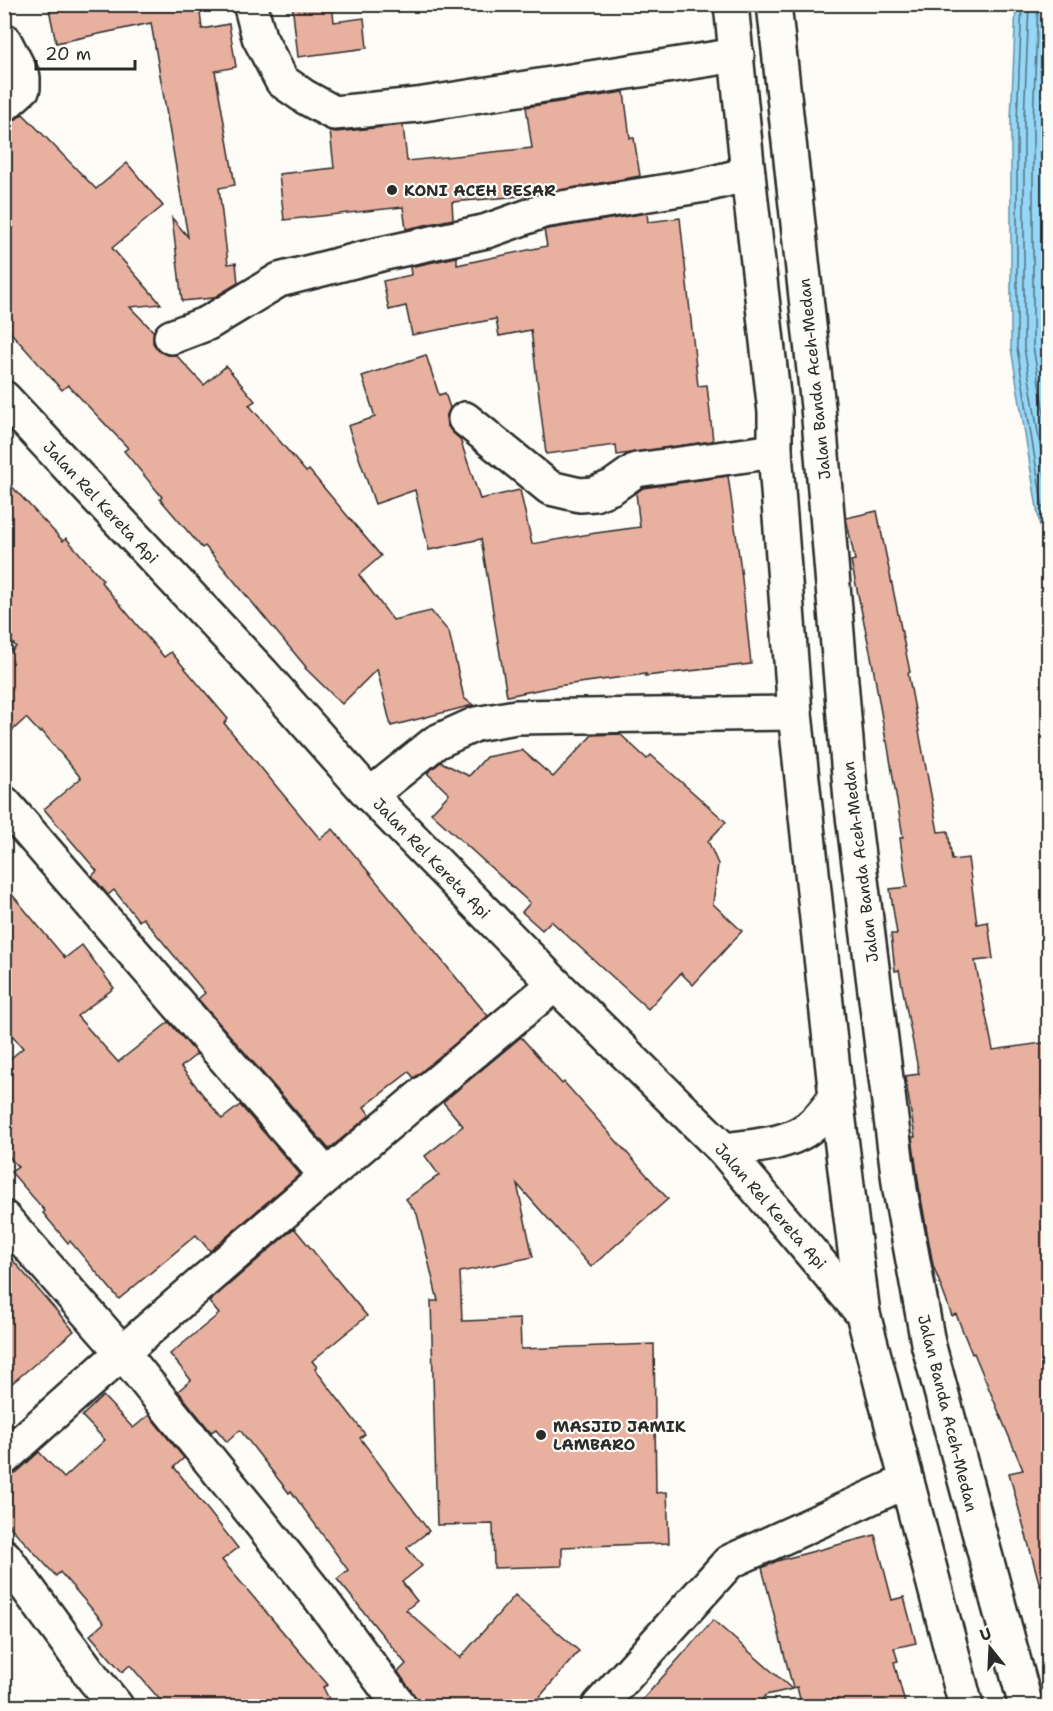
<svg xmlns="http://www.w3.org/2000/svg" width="1053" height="1711" font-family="'Shantell Sans',sans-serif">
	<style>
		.water { fill: #95d7f7; stroke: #6b92a5; stroke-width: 1.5 }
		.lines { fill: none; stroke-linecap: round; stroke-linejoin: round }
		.shore { stroke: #55707d; stroke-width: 1.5 }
		.building { fill: #e8b09f; stroke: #2b2b2b; stroke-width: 1.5 }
		.street-casing { stroke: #2b2b2b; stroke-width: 38 }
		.secondary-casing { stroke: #2b2b2b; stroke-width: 38 }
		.highway-casing { stroke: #2b2b2b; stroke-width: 38 }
		.street { stroke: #fdfcf7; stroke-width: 33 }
		.secondary { stroke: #fdfcf7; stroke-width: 33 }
		.highway { stroke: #fdfcf7; stroke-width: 33 }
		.poi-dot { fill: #2b2b2b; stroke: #fdfcf7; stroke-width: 2 }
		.labels { text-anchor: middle; stroke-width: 4.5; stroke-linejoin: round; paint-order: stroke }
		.poi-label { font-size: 16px; font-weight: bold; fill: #2b2b2b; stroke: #fdfcf7; text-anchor: start }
		.street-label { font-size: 16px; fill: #2b2b2b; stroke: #fdfcf7 }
	</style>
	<rect width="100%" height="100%" fill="#fdfcf7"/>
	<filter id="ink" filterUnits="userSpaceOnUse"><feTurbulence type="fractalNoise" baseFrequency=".0167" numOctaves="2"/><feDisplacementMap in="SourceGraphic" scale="12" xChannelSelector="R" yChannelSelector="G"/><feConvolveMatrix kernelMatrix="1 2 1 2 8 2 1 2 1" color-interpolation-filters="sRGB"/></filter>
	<g filter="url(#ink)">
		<path class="water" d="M1016,5h32v571l-37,-228v-228z"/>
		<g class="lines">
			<g class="shore">
				<path d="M1022,4l-5,116v228l31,192"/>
				<path d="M1029,4l-5,116v227l24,147"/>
				<path d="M1038,4l-5,116v226l15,93"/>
			</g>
		</g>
		<g class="building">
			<path d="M48,4h151l3,25 27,-5 7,43 -21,4 20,114 -16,3 9,76 8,-1 2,20 -25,15 -31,3 -10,-83 16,19 -37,-214 -95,20z"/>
			<path d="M292,4h40l2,18 30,-4 3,30 -69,9z"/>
			<path d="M624,92l6,46h4l6,38 -107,19 -81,7 1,17 -47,10 -3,-22 -119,13 -5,-46 55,-6 -4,-37 6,1 67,-7 4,36 125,-13 -6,-41z"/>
			<path d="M23,114l73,75 31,-26 36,43 -51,42 49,56 -31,3 24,25 -1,11 6,8 8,4h9l28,30 22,-19 29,35 -6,4 57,67 3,-2 72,86 -22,19 34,45 38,-9 18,21 15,66 9,7 -82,21 -14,-57 -35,35 -37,-36 1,-1 -101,-121 -3,2 -42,-49 2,-2 -38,-46 4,-3 -60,-63 -6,5 -58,-65v-202l12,-4z"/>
			<path d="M647,213l1,9 32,-4 18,168 9,-1 6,56 -96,14 -1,-10 -70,9 -15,-124 -32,6 -3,-17 -84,16 -6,-29 -17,4 -6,-29 28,-6 -1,-8 47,-10v8l90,-19 -3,-16 4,-1z"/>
			<path d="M426,355l13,40 6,-2 5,15 -4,9 1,8 6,8 7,6 20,60 40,-9 12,54 64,-11 44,-6 -4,-34 7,-5 85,-12 13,94 10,94 -106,12 1,-2 -89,12 -50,10 -26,-157 -52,11 -14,-60 -40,14 -27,-78 27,-9 -13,-41z"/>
			<path d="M4,478l59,63 3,-3 37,42 -2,2 63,75 7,-5 57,67 -4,4 96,116 13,-10 155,187 -74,62 -5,-6 -45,35 6,8 -41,34 -131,-150 7,-6 -62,-75 -4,3 -25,-31 -6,5 -16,-19 5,-5 -53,-62 37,-31 -39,-47 -2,2 -14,-15 -22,20v-81l12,-10 -12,-14z"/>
			<path d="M877,511l33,161 -2,1 30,159 10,-1 4,29 16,-2 9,66 11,-2 5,37 -18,2 18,89 55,-8v543l-8,1 -31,-113 14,-3 -49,-117 -2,1 -16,-40 -4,2 -19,-51 -14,-78 -7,-50h3l-10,-61 14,-2 -20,-104 -4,1 -4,-37h6l-7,-45 17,-2 -7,-49 3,-1 -16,-96h-1l-14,-80 -21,-100 4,-1 -9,-42z"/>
			<path d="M620,734l27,25 4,-4 75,67 -18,19 10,23 -5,40 29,27 -49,54 -12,-12 -33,36 -97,-88 -9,9 -20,-18 8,-9 -99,-90 18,-19 -22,-21 14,-11 28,14 17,-19 36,-7 31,27 39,-42z"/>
			<path d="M4,885l61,73 17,-13 32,43 -37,28 41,46 51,-40 28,32 -16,13 41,52 18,-14 60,69 -90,77 -14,-16 -77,64 -49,-58 -2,2 -25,-30 2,-2 -34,-39 7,-5 -14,-16v-87l19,-16 -19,-22z"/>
			<path d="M521,1037l41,47 2,-2 104,117 -77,68 -74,-83 16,73 -73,15 2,49 58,-2 1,30 133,-5 2,149 11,-1 2,51 -107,4v19l-68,2 -1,-44 -56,1 -6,-224h7l-21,-87 -11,-15 33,-24 -14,-19 38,-30 -20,-24z"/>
			<path d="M294,1228l73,88 -55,45 5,6 -2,2 50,65 -5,4 69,93 -22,17 15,18 -20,16 15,19 -11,9 54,48 55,-63 64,56 -48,56h-105l-10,-9 -18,-26 8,-8 -69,-85 11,-9 -57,-79 -2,2 -49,-63 -13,12 -11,-13 -5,3 -33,-41 13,-11 -21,-26 49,-40 -10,-12z"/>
			<path d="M4,1250l70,81 -70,59z"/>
			<path d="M103,1396l30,32 16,-13 35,43 -10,9 64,81 -16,12 106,125 -5,2 10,20h-167l-36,-42 -8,7 -32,-37 14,-12 -44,-51 -4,4 -52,-56v-44h4l9,-4 22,-20 25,26 41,-38 -23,-24z"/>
			<path d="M4,1415l9,10 -9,7z"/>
			<path d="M875,1535l17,65 12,-3 12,46 -22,5 4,13 -4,1 12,45h-104l-5,-20 -4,1 -31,-120 15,-7z"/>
			<path d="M713,1620l79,69 -26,6 -10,12h-120z"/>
		</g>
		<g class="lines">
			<defs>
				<g id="street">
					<path d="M251,7l8,30 23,44 23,16 29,16 83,-8 320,-50"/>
					<path d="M4,40l19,37v11l-19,17"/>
					<path d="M171,337l37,-14 71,-43 102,-26 106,-23 56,-20 162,-26 43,-11"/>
					<path d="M465,419l85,69 30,7 14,-1 18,-7 24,-17 139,-19"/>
					<path d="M370,795l66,-53 40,-18 40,-7 279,-4"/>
					<path d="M4,803l322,372"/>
					<path d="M4,1218l118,134 133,164 65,82 80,108"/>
					<path d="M4,1458c180,-163 365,-319 551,-474"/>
					<path d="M4,1556l90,123 22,27"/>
				</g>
				<g id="secondary">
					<path d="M4,398l258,275 108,122 185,189 169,166 139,164"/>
					<path d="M724,1150c24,-3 54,-5 75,-16 16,-8 26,-23 37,-37"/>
					<path d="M599,1706l130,-144 178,-81"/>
				</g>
				<g id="highway">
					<path d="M731,4l17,170 27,238v39l20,262 41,384 27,217 103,392"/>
					<path d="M774,4l44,403 33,393 49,390 28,153 98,363"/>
				</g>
			</defs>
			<use href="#street" class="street-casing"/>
			<use href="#secondary" class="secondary-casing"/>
			<use href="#highway" class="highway-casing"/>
			<use href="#street" class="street"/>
			<use href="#secondary" class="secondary"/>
			<use href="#highway" class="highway"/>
		</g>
	</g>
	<g class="poi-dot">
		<circle cx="392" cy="190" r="6"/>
		<circle cx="541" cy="1435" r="6"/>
	</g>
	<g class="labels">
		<g class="poi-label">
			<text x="404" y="196">KONI ACEH BESAR</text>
			<text x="553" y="1432">MASJID JAMIK<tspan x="553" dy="18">LAMBARO</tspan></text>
		</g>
		<g class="street-label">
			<text transform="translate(814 379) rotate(-96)" y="6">Jalan Banda Aceh-Medan</text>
			<text transform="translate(101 502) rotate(47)" y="6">Jalan Rel Kereta Api</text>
			<text transform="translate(432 858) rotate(46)" y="6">Jalan Rel Kereta Api</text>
			<text transform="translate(860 862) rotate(-97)" y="6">Jalan Banda Aceh-Medan</text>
			<text transform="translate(771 1206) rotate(49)" y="6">Jalan Rel Kereta Api</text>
			<text transform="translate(948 1413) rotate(76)" y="6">Jalan Banda Aceh-Medan</text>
		</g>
	</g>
	<rect width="1053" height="1711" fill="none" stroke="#fdfcf7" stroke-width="24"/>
	<rect x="12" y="12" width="1029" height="1687" fill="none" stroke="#2b2b2b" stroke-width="2" filter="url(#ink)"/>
	<g transform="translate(990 1648) rotate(342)" stroke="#fdfcf7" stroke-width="4.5" paint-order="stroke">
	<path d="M0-4.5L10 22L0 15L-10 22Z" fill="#2b2b2b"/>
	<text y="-9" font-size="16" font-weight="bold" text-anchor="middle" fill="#2b2b2b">U</text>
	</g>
	<path d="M36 60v9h99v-9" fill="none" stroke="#2b2b2b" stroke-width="3"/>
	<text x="45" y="60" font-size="18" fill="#2b2b2b" stroke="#fdfcf7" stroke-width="4.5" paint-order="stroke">20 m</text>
</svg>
